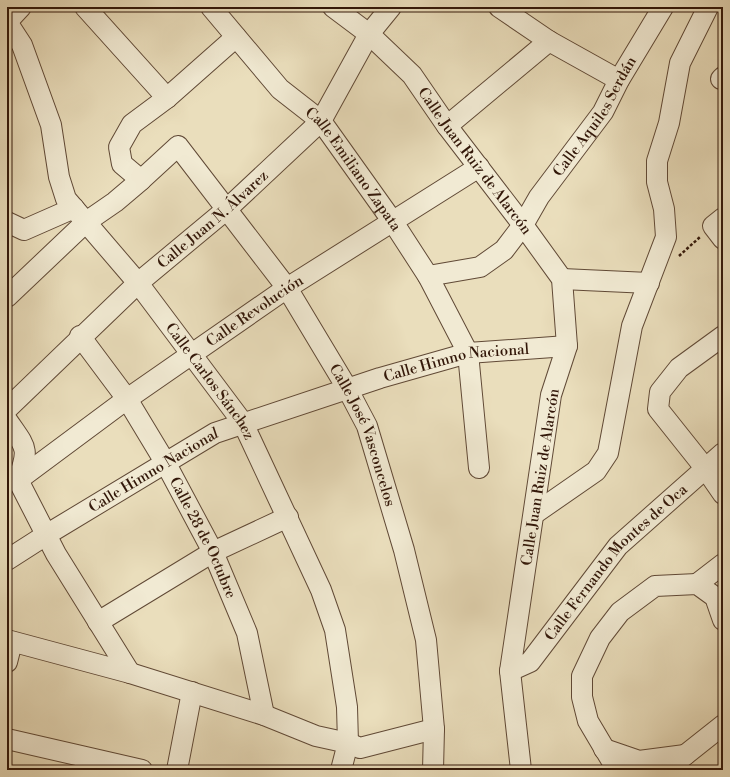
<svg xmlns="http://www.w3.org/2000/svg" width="730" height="777" font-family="'Libre Bodoni',serif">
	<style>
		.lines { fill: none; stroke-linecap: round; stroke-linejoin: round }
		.minor-casing { stroke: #604936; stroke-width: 22 }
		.path { stroke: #321709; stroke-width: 2.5; stroke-dasharray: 3 2; stroke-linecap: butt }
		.minor { stroke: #f1ead3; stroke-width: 20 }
		.labels { text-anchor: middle; stroke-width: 3.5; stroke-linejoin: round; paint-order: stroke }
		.street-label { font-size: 15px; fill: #321709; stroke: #f1ead3 }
	</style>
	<rect width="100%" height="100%" fill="#eadebc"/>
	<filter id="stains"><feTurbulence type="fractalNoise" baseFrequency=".005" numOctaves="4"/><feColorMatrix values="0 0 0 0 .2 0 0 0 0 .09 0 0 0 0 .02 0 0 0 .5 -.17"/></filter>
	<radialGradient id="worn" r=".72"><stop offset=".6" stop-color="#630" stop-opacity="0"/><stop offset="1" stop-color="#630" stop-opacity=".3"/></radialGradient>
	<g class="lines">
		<defs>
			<g id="minor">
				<path d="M85,7l82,91"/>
				<path id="s1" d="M211,7l69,82 41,32 72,101 35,54 40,77 11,115"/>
				<path id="s2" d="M333,7l36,27 43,41 35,51 76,99 39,54 5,67 -16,49 -41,276 11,99"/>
				<path d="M499,7l50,34 70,39"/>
				<path id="s3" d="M7,22l15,23 29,80 8,52 7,22 72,84 105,140 78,167 14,40 12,77 1,36 -7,27"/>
				<path d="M7,22l14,-15"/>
				<path d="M721,79l2,-2"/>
				<path d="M447,126l102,-85"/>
				<path d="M141,180l-19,-16 -3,-17 13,-23 35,-26 69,-61"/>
				<path d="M723,218l-10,8 10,13"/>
				<path d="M7,222l17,8 50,-22"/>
				<path id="s4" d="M428,276l52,-9 24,-17 19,-25 16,-28 64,-85 16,-32 44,-73"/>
				<path d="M562,279l87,4"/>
				<path id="s5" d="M7,297l79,-75 29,-20 26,-22 37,-34 109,142 60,100 20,38 37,124 22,90 8,89 -1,41"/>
				<path id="s6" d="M80,336l47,63 38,63 48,90 34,81 17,82"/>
				<path d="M723,336l-44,32 -19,24 -2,17 47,59 18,26"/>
				<path id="s7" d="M7,409l131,-126 89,-74 94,-88 48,-87 22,-27"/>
				<path d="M7,420c19,28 23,27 11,60l38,74 74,119"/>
				<path id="s8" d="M18,480l109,-81 160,-111 192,-121"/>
				<path d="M534,514l62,-43 12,-18 24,-127 34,-89 -2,-28 -7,-27v-21l12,-38 11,-60 28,-56"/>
				<path id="s9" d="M7,560l39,-25 169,-102 165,-55 88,-25 99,-7"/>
				<path d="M697,584l26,-20"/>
				<path d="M98,622l115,-70 75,-35"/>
				<path d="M7,640l123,33 134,42 52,21 32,7 12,5 74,-19"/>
				<path d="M7,662l5,-20"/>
				<path id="s10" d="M510,671l20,-9 88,-116 105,-93"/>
				<path d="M7,739l135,31"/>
				<path d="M604,749l35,12 46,-6"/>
				<path d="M675,763l48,-38"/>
				<path d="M177,770l15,-78"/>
				<path d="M617,770l-29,-49 -6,-24v-21l18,-38 20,-26 35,-26 42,-2 18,13 8,23"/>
			</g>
		</defs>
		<use href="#minor" class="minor-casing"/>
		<path class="path" d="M679,256l21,-19"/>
		<use href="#minor" class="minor"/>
	</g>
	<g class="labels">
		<g class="street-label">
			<text dy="5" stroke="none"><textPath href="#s4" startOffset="244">Calle Aquiles Serdán</textPath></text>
			<text dy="5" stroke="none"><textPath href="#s2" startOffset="211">Calle Juan Ruiz de Alarcón</textPath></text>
			<text dy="5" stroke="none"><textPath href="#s1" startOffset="217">Calle Emiliano Zapata</textPath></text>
			<text dy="5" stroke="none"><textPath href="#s7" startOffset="280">Calle Juan N. Álvarez</textPath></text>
			<text dy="5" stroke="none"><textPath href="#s8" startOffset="291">Calle Revolución</textPath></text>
			<text dy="5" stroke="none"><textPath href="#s9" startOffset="496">Calle Himno Nacional</textPath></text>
			<text dy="5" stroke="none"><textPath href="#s3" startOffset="421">Calle Carlos Sánchez</textPath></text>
			<text dy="5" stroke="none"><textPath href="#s5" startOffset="574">Calle José Vasconcelos</textPath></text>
			<text dy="5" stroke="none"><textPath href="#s9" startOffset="172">Calle Himno Nacional</textPath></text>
			<text transform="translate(540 477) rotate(-81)" y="5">Calle Juan Ruiz de Alarcón</text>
			<text dy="5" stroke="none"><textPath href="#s6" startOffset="237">Calle 28 de Octubre</textPath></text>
			<text dy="5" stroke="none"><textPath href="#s10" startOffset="154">Calle Fernando Montes de Oca</textPath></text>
		</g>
	</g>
	<rect width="730" height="777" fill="none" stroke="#eadebc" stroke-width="24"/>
	<rect x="8" y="8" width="714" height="761" fill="none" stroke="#321709" stroke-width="2"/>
	<rect x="12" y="12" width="706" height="753" fill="none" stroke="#321709"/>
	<rect width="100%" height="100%" filter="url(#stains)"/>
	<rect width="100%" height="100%" fill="url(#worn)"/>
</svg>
